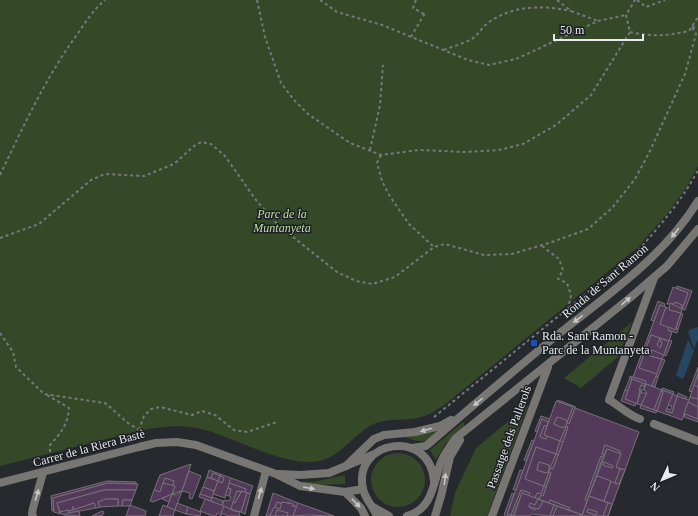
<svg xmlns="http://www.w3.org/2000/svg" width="698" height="516" font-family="Georgia,serif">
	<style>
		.green { fill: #354929 }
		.water { fill: #274662 }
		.building { fill: #533a5a; stroke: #767177; fill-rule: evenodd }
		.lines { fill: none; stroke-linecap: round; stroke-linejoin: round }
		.path { stroke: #76797d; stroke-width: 2; stroke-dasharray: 3 3; stroke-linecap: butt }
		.street { stroke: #787673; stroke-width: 8 }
		.oneway { fill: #c6c6c8 }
		.transit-dot { fill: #1a4fb4; stroke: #1c1f24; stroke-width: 1.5 }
		.labels { text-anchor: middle; stroke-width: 3; stroke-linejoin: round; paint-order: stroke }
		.park-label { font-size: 12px; font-style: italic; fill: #bae0a3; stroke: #1c1f24 }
		.street-label { font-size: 12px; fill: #e7e9ed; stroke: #1c1f24 }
		.poi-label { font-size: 12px; fill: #e7e9ed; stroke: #1c1f24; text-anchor: start }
	</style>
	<rect width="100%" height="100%" fill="#26292e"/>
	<g class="green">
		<path d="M0,0h698v166l-10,19 -20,28 -31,35 -194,158c-8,5 -16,10 -25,12 -14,3 -28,0 -42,5 -22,9 -33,33 -57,38 -35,7 -87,-26 -122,-33 -21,-4 -43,-1 -63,4l-134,34z"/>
		<path d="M632,322l-14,35 -37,31 -17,-10z"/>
		<path d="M528,405l-41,111h-37l5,-23 21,-45z"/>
		<path d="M463,422l2,4 -20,18 -9,16 -6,-10z"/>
		<path d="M447,426c-20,16 -18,19 -43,11l30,-5z"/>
		<circle cx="398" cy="480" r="27"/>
		<path d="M345,475v9l-33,1 -11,-4 12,1z"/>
	</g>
	<g class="water">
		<path d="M698,327v12l-4,10 -6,-17 1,-2z"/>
		<path d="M688,340l6,11 -10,26 -2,2 -6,-4z"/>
	</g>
	<g class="building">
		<path d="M677,286l15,5 -7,19 -3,-1 6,-16 -12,-5z"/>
		<path d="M673,287l15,6 -6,16h-1l1,-4 -7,-3 -1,2h-7z"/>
		<path d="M658,301l7,3 -1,3 -4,-2 -6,16 -3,-1z"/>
		<path d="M675,302l7,3 -1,4 -8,-3z"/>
		<path d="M670,303l12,6 -1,4 -12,-3z"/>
		<path d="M660,305l6,2 -6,17 9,3 -1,3 4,2 -3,9 -18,-6 -12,33 18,6 -5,12 -7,-2 1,-3 -13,-4z"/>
		<path d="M666,307l4,2 -1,1 12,3 -6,17 -15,-6z"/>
		<path d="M681,313l2,1 -5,15 -2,-1z"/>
		<path d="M669,327l6,3 1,-2 2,1 -1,4 -9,-3z"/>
		<path d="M651,335l9,3 -3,7 3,3 2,-6 -2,-1 1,-2 8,2 -5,14 -15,-5 -1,4 2,2 12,3 -5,15 -18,-6z"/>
		<path d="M660,338v3l2,1 -2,6 -3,-3z"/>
		<path d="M669,340l3,1 -6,15 -2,-1z"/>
		<path d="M652,350l12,5 -2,4 -12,-3z"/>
		<path d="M662,359l3,1 -7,17 -2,-1z"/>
		<path d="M698,367v7l-6,18 -3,-1z"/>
		<path d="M698,374v13l-4,-2z"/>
		<path d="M630,376l16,5 -1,3 -15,-6z"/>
		<path d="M656,376l2,1 -3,10 -3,-1z"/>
		<path d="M630,378l2,1 -4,12 -3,-1z"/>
		<path d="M632,379l13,5 -1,2 -3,-1 -4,19 -12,-5z"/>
		<path d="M645,384l-1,6 -1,-1 -2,4h6l-6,12 -4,-1 4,-14h-2l2,-5 3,1z"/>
		<path d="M646,384l16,6 -8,20 -13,-5 6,-12 -3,-3z"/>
		<path d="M694,385l4,2v12l-2,1 -6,-3z"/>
		<path d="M662,388l12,4 -1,2 -11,-4z"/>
		<path d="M625,390l3,1 -3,8 11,4 -1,3 -14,-5z"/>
		<path d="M662,390l11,4 -7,17 6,2 5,-17 12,4 -7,20 -25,-9 6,-19z"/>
		<path d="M661,391l2,1 -6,19 -3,-1z"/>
		<path d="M678,393l9,4 -1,2 -9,-3z"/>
		<path d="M673,394l4,2 -5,17 -6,-2 1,-3 3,2 2,-4 -4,-1z"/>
		<path d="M690,397l8,2v8l-10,-5z"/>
		<path d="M558,400l18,7 -7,17 -2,-2 6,-15 -16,-5z"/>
		<path d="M556,401l17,6 -6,15 -1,-2 -9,-3 -3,7 9,4 1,-2 2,1 -6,14 -16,-6z"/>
		<path d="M688,402l10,5v12l-14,-5z"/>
		<path d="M641,405l16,6 -1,2 -16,-5z"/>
		<path d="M575,408l64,24 -31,84 4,-12 -8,-3 7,-20 8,3 6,-14 -9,-3 4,-16 -15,-6 -3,9 2,1 -1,2 -2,-1 -16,44 2,1 -5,14 -13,-5 1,-2 -20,-8 -1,3 -10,-4 2,-4 2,1 8,-23 -2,-1 1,-4 3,1 15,-42 -2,-1 1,-3 2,1z"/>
		<path d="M685,414l13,5v3l-14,-5z"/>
		<path d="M541,416l9,3 -2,3 -6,-3 -5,13 -2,-1z"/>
		<path d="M557,417l9,3 1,2 -1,5 -2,-1 -1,2 -9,-4z"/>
		<path d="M542,419l6,3 -1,4h-3l-4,11 6,2 1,-3 13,5 -4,13 -20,-7 -11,32 19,7 -3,8 -4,-1 -2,5 -6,-2 1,-3 -9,-3 -10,25 -4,-1z"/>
		<path d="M544,426h3l-3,9 3,1 -1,3 -6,-2z"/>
		<path d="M566,427h2l-5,15 -3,-1z"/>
		<path d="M532,440l2,1 -8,20 -2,-1z"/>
		<path d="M560,441l3,1 -5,13 -2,-1z"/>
		<path d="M605,445l15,6 -1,3 -12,-5 -3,6 -2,-1z"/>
		<path d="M536,447l20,7 -5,14 -2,-3 -10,-3 -2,8 9,3 1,-1h2l-5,14 -19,-7z"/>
		<path d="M607,449l14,5 -5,13 4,2 -5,14 -18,-7zM604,462l9,4 -1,2 -9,-3z"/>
		<path d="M556,454l2,1 -5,14 -3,-1z"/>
		<path d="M601,456l2,1 -16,44 -2,-1z"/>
		<path d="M539,462l10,3v7h-2l-1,1 -9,-3z"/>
		<path d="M604,462l9,4 -1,2 -9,-3z"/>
		<path d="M191,464l-9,27 -10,3 3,-8h-3l2,-5 -9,-3 -5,14 -6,-2 6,-15z"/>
		<path d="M620,469l5,1 -6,14 -4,-1z"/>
		<path d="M209,470l11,4v2l-7,-3 -2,5 -4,-1z"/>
		<path d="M520,470l3,1 -7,19h-3z"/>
		<path d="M189,471l12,5 -9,23 -3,-1 1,-5 -8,-2z"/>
		<path d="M549,472l2,1 -5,14 -2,-1z"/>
		<path d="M213,473l7,3 -2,5 -7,-3z"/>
		<path d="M220,474l11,4 -6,20 -12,-4 5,-13 4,2 2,-5 -4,-2z"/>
		<path d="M220,476l4,2 -2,5 -4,-2z"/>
		<path d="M597,476l14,5 -7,20 -15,-5z"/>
		<path d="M207,477l11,4 -4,10 -11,-4z"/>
		<path d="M165,478l9,3 -2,6 -9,-4z"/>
		<path d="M231,478l22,8 -3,8 -5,-2 1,-3 -17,-6z"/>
		<path d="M107,481l29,1v2l-28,-1 -55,15 1,13h-2l-1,-15z"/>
		<path d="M108,483l30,1 -2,6h-32l-47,13 3,11 -6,-2 -1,-14z"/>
		<path d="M163,483l12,3 -3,8 -19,8 -3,-1 4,-11 6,2z"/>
		<path d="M229,483l17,6 -1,3 -8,-1 -6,18 -9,-3 2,-6 5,1 2,-4 -2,-1 2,-7 -3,-1z"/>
		<path d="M544,486l2,1 -3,9 -2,-1 -2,4 -4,-1 2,-5 4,1z"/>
		<path d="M203,487l11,4 -2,7 -12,-4z"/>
		<path d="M228,488l3,1 -2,7 -4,-1z"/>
		<path d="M104,490h32l-4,10h-9l-1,6h-4v-7h-12l-8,3 2,5 -4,1 -2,-5 -20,7 -1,-4v4l-13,2 -3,-9z"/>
		<path d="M521,490l9,3 -1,3 -7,-3 -9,23 -2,-1z"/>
		<path d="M182,491l-7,19 -8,-3 5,-13 4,1z"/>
		<path d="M237,491l4,1 -6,11 -2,-1z"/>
		<path d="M242,491l5,2 -6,19 -10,-3 2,-7 2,1z"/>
		<path d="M247,493l3,1 -5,20 -4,-2z"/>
		<path d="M273,493l25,10 -1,4 -9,-5 -1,2 -5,-2v2l-5,-2 -5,12 -6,2z"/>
		<path d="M512,493l2,1 -7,20 6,2h-7l-2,-1z"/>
		<path d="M522,493l16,6 -3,6 -5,-2 -1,4 6,3 1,-2 3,1 4,-8 11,4 -4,11 -19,-2 -1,2h-16z"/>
		<path d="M172,494l-3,8 -7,-3 1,-1z"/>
		<path d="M200,494l12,4 -1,3 -12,-4z"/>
		<path d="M589,496l19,7 -5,13h-21zM588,509l9,3 -1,3 -9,-3z"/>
		<path d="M212,497l11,4 -1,5 -11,-5z"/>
		<path d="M106,499h12v7l-18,1 -2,-5z"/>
		<path d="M205,499l19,7 -3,10 -4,-3 -1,3h-3l-13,-5z"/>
		<path d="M538,499l5,2 -4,8 -10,-2 1,-4 5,2z"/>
		<path d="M123,500h9l-2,6h-8z"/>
		<path d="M550,500l20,8 -1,2 -20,-7z"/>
		<path d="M277,502l5,2 -2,5 -5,-1z"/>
		<path d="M282,502l11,2 -1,2 5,1 -4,9h-6l1,-3 -11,-3 -1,6h-6l4,-9 6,2z"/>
		<path d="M94,503l2,5 -27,5 -1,-3 2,1z"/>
		<path d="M177,503l11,4 -2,7 -11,-4z"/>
		<path d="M298,503l17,6 19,7 -26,-1 -15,1z"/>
		<path d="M608,503l4,1 -4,12h-5z"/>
		<path d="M130,505l16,6 -1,5h-19z"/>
		<path d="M163,505l12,5 -2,6h-14z"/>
		<path d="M554,505l3,1 -4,10h-3z"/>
		<path d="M224,506l10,5 6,1 -1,4h-11l-7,-3z"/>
		<path d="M557,506l25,9v1h-29z"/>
		<path d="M188,507l13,5 -1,4 -14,-2z"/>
		<path d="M588,509l9,3 -1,3 -9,-3z"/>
		<path d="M68,510l1,3 -5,2 -4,-2v-1z"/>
		<path d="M277,510l11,3 -1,3h-12z"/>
		<path d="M79,511l1,5 -16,-1 5,-2z"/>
		<path d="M102,511l2,1 -2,4h-10z"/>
	</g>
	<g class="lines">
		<g class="path">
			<path d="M257,0l8,37 16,46 13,17 14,14 42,29 31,12 38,-5 46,2 34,-2 24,-6 33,-19 35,-30 39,-63 -4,-17 9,-15"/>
			<path d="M320,0l17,12 45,13 86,35 21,5 27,-6 82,-38 28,-6"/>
			<path d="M416,0l-3,8 11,6"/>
			<path d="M557,0l14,11 27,10"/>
			<path d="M637,0l9,7 19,-7"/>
			<path d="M692,27l6,1"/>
			<path d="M630,32c23,5 36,4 59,-1l9,-14"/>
			<path d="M411,37l14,-24"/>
			<path d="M444,50c9,-4 20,-6 29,-12 5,-3 9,-11 15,-15 24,-18 55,-18 83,-12"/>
			<path d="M370,150l10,-45 3,-40"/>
			<path d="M381,155l-4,8 5,18 7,14 20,29 25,23"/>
			<path d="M0,175c23,-48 45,-96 76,-139 9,-13 17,-26 29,-36"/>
			<path d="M0,238l39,-14 52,-44 14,-6 39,2 30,-12 20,-18 7,-4 10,2 14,12 31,44 22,25 59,47 19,9 16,3 23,-7 39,-30 11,-3 39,11 28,-1 40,-12 36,-13 24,-21 23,-29 15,-28 35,-77 11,-40 -4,-7"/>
			<path d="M542,246l17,13 4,11 -5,9 9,4 4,12 -4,19"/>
			<path d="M0,333l13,19 3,15 28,27 61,9 23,20 14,9 3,5"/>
			<path d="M47,395l22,13c-1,16 -8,25 -19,37v15"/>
			<path d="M434,417l201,-163c23,-26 47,-53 63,-84"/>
			<path d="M139,430l5,-14 7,-7 9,-2 32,8 10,-4 13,4 19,15 13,2 30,-10"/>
		</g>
		<g class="street">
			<path d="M640,419c-12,-4 -20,-13 -31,-19l45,-122"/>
			<path d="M654,424l44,17"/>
			<path d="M412,448l14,-2c43,-37 86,-74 130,-110 51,-41 107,-78 142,-135"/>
			<path d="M346,466l28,-27 10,-4 31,-3 25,-6 11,-6"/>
			<path d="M279,474l21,1 29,-2 43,-18"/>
			<path d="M0,483l139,-36 17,-4 21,-1 19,3 80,29 24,12 45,6 18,-3"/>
			<path d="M345,492l16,16 4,8"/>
			<path d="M373,507l16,9"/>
			<path d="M33,516l-1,-2 1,-6 10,-35"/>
			<path d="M254,516l12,-45"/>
			<path d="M377,516c-4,-10 -12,-17 -14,-27 -11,-49 67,-62 71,-8"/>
			<path d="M407,516c26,-7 26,-33 34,-54 4,-9 9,-16 15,-24l175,-141 36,-31 31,-37"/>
			<path d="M435,516l6,-20 9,-39 10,-17"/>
			<path d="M492,516l56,-149"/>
		</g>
	</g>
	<defs><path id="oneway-solid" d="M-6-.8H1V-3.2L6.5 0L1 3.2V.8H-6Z"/></defs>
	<g class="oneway">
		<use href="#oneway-solid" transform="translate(675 233) rotate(129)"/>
		<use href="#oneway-solid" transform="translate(626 301) rotate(-40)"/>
		<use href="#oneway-solid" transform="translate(578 319) rotate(142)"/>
		<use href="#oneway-solid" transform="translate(478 402) rotate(140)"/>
		<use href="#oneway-solid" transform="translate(426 430) rotate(164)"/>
		<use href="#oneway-solid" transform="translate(445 479) rotate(-83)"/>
		<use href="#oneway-solid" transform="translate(309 488) rotate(10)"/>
		<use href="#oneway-solid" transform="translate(260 493) rotate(-74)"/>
		<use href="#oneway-solid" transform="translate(37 495) rotate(-73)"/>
		<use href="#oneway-solid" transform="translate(356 503) rotate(46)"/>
	</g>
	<rect class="transit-dot" x="530" y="339" width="8" height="8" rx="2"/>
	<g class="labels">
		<g class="park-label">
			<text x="282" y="218">Parc de la<tspan x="282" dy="14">Muntanyeta</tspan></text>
		</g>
		<g class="street-label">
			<text transform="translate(605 281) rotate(-40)" y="4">Ronda de Sant Ramon</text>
			<text transform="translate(509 437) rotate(-70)" y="4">Passatge dels Pallerols</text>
			<text transform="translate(89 448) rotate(-15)" y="4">Carrer de la Riera Bastè</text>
		</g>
		<g class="poi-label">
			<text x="542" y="340">Rda. Sant Ramon -<tspan x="542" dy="14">Parc de la Muntanyeta</tspan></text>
		</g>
	</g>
	<g transform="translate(662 480) rotate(226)" stroke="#1c1f24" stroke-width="3" paint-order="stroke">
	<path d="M0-3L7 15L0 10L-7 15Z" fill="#e7e9ed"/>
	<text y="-6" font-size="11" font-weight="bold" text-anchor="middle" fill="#e7e9ed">N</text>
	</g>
	<path d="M554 34v6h89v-6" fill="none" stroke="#e7e9ed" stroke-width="2"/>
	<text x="560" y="34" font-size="12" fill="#e7e9ed" stroke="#1c1f24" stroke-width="3" paint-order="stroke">50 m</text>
</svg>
